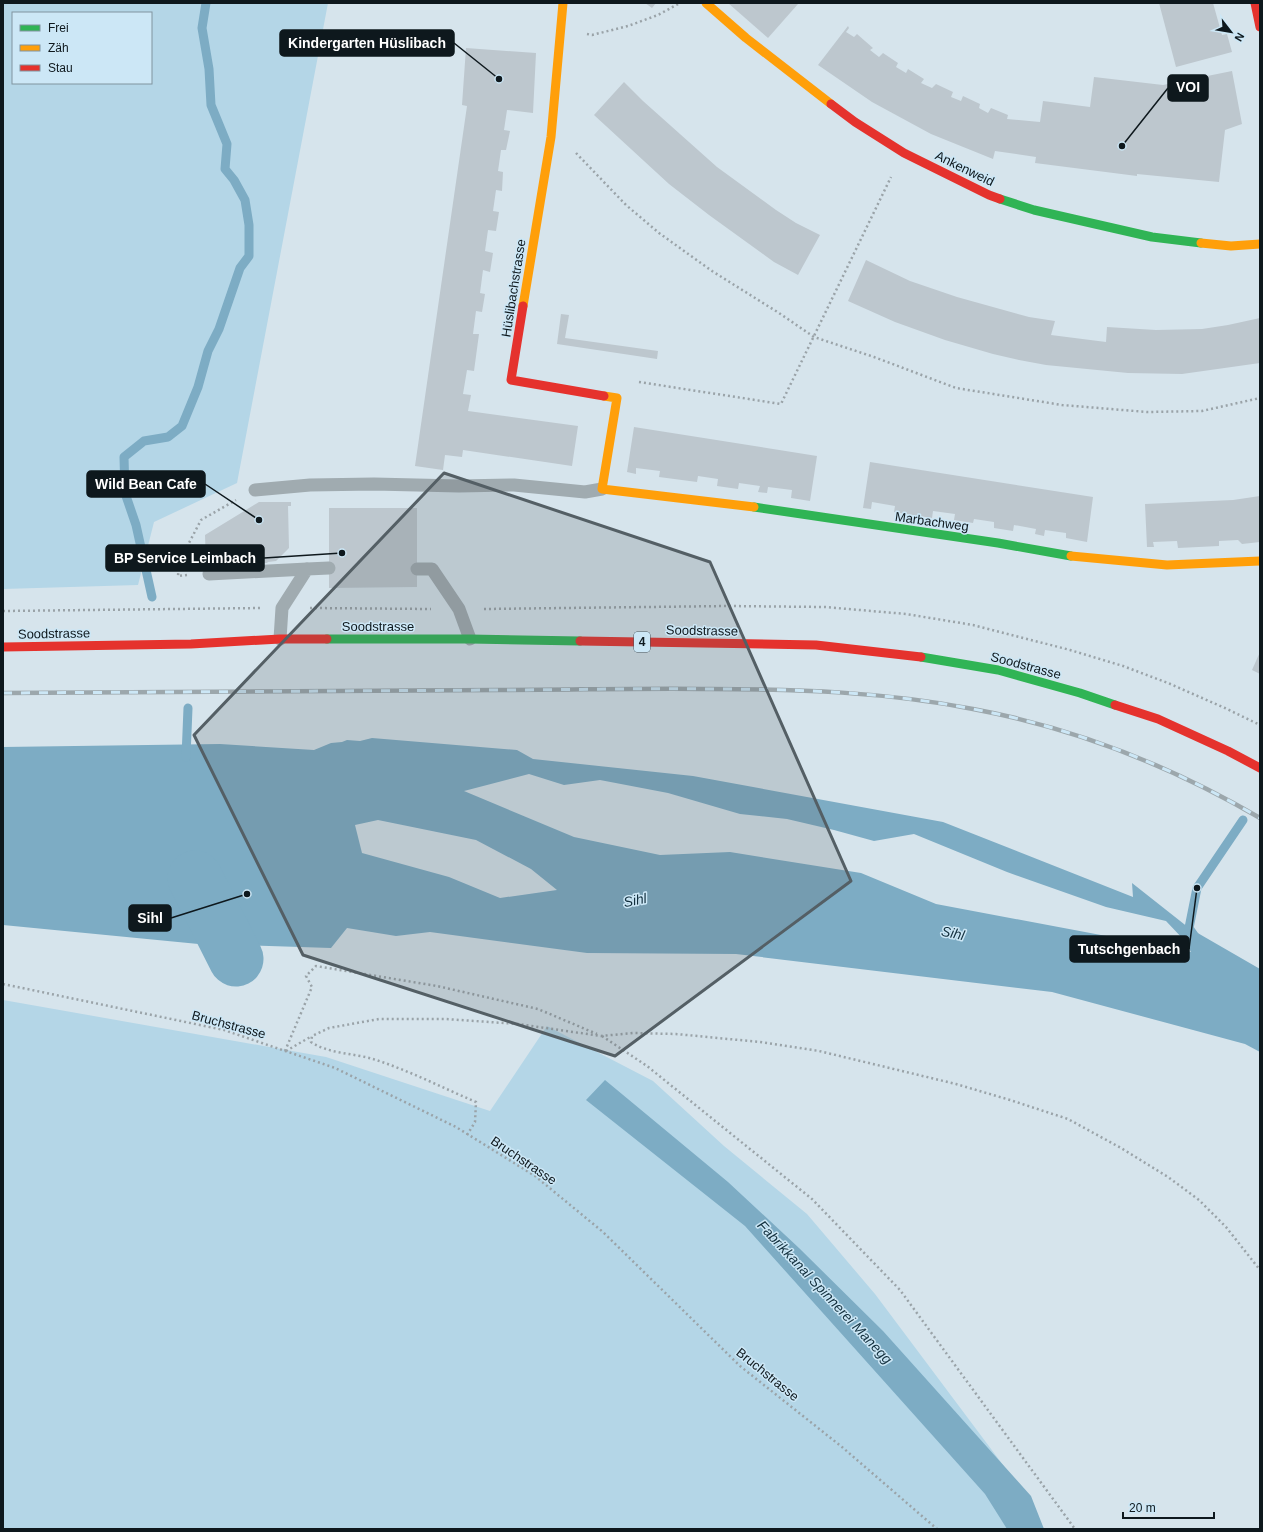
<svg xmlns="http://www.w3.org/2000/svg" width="1263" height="1532" font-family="Helvetica,sans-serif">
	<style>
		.green { fill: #b4d6e7; fill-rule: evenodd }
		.water { fill: #7dacc4; fill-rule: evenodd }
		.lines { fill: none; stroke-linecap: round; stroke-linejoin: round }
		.stream { stroke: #7dacc4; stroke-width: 9 }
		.river { stroke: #7dacc4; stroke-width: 55 }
		.building { fill: #bdc7ce }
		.path { stroke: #9aa3a8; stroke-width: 2.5; stroke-dasharray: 2 3; stroke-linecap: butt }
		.lane { stroke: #a0abb0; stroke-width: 13 }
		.fast { stroke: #30b455; stroke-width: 9 }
		.slow { stroke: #ff9f0a; stroke-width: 9 }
		.jam { stroke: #e5322d; stroke-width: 9 }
		.rail-casing { stroke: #9ca7ac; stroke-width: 4.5 }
		.rail { stroke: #cce7f6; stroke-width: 3; stroke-dasharray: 9; stroke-linecap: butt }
		.marked { fill: #545f65; fill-opacity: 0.2; stroke: #545f65; stroke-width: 3; stroke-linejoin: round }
		.labels { text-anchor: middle; stroke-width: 3; stroke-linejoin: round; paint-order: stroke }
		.shield { fill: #cce7f6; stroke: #47565e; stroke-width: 1 }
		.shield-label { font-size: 12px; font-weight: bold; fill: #0e181d }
		.street-label { font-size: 13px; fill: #0e181d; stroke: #cce7f6 }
		.water-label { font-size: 14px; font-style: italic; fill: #13303e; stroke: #cce7f6 }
		.leader { fill: none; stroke: #0e181d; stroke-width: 1.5 }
		.callout-dot { fill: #0e181d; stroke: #cce7f6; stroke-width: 1.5 }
		.callout { fill: #0e181d; stroke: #0e181d; stroke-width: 1.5 }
		.callout-label { font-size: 14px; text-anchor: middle; font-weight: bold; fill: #fff }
	</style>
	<rect width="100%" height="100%" fill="#d6e4ec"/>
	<g class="green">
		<path d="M3,3h325l-91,480 -83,39 -16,63 -135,4zM13,13h138v70h-138z"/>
		<path d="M3,1000l323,57 164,54 57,-85 106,55 71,65 83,68 68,80 155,207 14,28h-1041z"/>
	</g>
	<g class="water">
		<path d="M372,738l145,12 16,9 160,17 250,46 190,75 -1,-14 57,45 71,41v83l-15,-8 -193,-52 -316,-38 -149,-1 -157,-21 -34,4 -49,-8 -16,20 -89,-3 -23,1 -216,-21v-178l217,-3 94,6 17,-7 11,-1 5,-2 13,1zM529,774l35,11 36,-5 68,13 72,21 47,5 47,11 40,11 40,-7 93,38 99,35 60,14 18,19 7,12 -255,-48 -75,-31 -131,-21 -70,3 -86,-18 -110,-46zM378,820l98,20 55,29 26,21 -57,8 -51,-21 -87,-24 -7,-28z"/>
		<path d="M605,1080l123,102 71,66 84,83 148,165 13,33h-37l-22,-35 -240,-268 -159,-126z"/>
	</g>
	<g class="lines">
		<g class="stream">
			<path d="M152,597l-16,-72 -11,-32 -1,-36 20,-16 24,-4 14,-11 16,-39 10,-36 11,-22 21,-61 9,-12v-31l-4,-25 -11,-20 -9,-11 2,-25 -16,-39 -2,-36 -7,-41 4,-25"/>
			<path d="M186,757l2,-49"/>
			<path d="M1196,938l-7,-10 8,-40 46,-68"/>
		</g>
		<path class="river" d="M195,878l41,81"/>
	</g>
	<g class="building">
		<path d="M645,3h11l-4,5z"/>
		<path d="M728,3h69l1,1 -30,34z"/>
		<path d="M1159,3h54l9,32 5,-1 5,18 -56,15z"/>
		<path d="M848,26l1,2 -3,4 8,5 3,-3 16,14 -3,2 9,7 4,-4 15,10 -2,4 10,6 2,-4 16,10 -3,4 11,5 4,-4 17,8 -2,5 10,4 2,-5 17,8 -1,4 9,5 3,-5 17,7 -1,4 33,3 3,-21 47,6 4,-30 69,8 69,-14 10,53 -17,6 -6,52 -82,-8v2l-102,-13 1,-6 -41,-6 -2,8 -62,-25 -59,-32 -54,-37z"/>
		<path d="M466,48l70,5 -3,60 -26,-3 -3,20 6,1 -4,19h-5l-3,21 5,1 -1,19 -6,-1 -3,21 6,1 -3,19 -8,-1 -3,21 8,2 -3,19 -7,-2 -3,23 5,1 -3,18 -6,-1 -3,23h6l-5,37 -7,-1 -4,24 8,1 -3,16 110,15 -6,40 -109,-16 -1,7 -17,-2 -2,15 -28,-4 52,-360 -5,-1z"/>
		<path d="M624,82l19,19 74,66 59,43 20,13 24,12 -22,40 -24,-13 -65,-47 -40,-31 -75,-69z"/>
		<path d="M866,260l44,21 47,16 72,20 26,4 -4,14 55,7 1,-15 49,3 46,-1 26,-4 32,-7v45l-78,11 -54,-1 -82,-8 -27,-5 -26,-6 -48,-14 -50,-18 -47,-21z"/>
		<path d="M561,314l8,1 -4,23 93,13 -1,8 -100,-15z"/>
		<path d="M634,427l183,29 -7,45 -19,-3 1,-8 -24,-3 -1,6 -9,-1 2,-6 -21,-3 -1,6 -21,-3 1,-7 -20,-3 -1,6 -38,-5 1,-6 -24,-3v6l-9,-2z"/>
		<path d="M870,462l223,35 -6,45 -21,-4v-5l-21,-3 -1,6 -9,-2 1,-5 -22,-4 -1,6 -19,-3v-6l-20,-3 -1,4 -19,-3 1,-6 -22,-3 -1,7 -38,-6 1,-6 -23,-4 -1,7 -8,-1z"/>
		<path d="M1260,496v46l-18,2 -4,-4 -19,1v5l-41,2 -1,-7 -24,1 1,5h-7l-2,-43 88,-4z"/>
		<path d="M259,502h32v4h-3l1,42 -13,13 -8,1 -1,1 -61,1 -1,-29z"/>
		<path d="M329,508h88v79l-88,1z"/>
		<path d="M1260,652v22l-8,-4z"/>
	</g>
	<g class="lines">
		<g class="path">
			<path d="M587,34l5,1 36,-9 30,-11 22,-12"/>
			<path d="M576,153l50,52 33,28 53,38 67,42 35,24 60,20 82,31 106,17 85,7 55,-1 58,-13"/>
			<path d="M639,382l142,22 110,-227"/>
			<path d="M187,575l-9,1 1,-14 22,-42 35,-20"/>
			<path d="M310,608l121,1"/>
			<path d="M484,609l243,-3 98,1 81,7 67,11 97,25 53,16 45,17 57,25 35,17"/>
			<path d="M3,611l258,-3"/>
			<path d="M3,984l221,46 111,38 121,59 79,49 68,56 137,134 102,81 95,82"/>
			<path d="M602,1036l45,30 165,133 88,91 175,239"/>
			<path d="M285,1051l27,-64 -6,-11 10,-10 121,20 101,23 59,25"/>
			<path d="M286,1051l26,-15"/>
			<path d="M467,1135l8,-13 1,-20c-33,-14 -68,-32 -103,-43 -20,-6 -44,-5 -62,-17l1,-6 17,-8 50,-9h67l72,5 83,12 32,-3 43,1 84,8 59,9 137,33 54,16 58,19 53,29 47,29 31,23 27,27 34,43"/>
		</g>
		<g class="lane">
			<path d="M255,490l55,-5 64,-1 85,2 55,-1 71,7 17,-3"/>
			<path d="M417,569h15l27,40 11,30"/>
			<path d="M209,574l98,-5"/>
			<path d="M280,639l2,-31 25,-39 22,-1"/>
		</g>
		<g class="fast">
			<path d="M1000,199l34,11 118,27 49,6"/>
			<path d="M754,507l244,36 73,13"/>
			<path d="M327,639h143l110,2"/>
			<path d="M921,657l77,13 82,23 35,12"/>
		</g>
		<g class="slow">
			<path d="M706,3l40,35 85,66"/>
			<path d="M1201,243l30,3 29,-2"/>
			<path d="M523,306l28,-169 12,-134"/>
			<path d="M604,396l13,2 -15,91 152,18"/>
			<path d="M1071,556l96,9 93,-4"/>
		</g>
		<g class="jam">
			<path d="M1255,3l5,24"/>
			<path d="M831,104l24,18 49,31 85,42 11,4"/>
			<path d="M523,306l-12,74 93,16"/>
			<path d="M580,641l236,4 105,12"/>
			<path d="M3,647l188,-3 89,-5h47"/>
			<path d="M1115,705l43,14 70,32 32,17"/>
		</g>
		<defs>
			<path id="rail" d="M3,693c165,-1 330,-2 495,-3 71,0 142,-2 212,-1 88,0 176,3 263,20 102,19 198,57 287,109"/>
		</defs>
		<use href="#rail" class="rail-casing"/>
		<use href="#rail" class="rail"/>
	</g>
	<path class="marked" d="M444,473l266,89 141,319 -236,175 -312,-101 -109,-220z"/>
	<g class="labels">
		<rect class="shield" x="634" y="632" width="16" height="20" rx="3"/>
		<g class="shield-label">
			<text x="642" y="646">4</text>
		</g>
		<g class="street-label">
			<text transform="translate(965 168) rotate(26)" y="5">Ankenweid</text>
			<text transform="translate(513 288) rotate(-81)" y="5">Hüslibachstrasse</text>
			<text transform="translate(932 521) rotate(8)" y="5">Marbachweg</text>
			<text x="378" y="631">Soodstrasse</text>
			<text transform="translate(702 630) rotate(1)" y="5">Soodstrasse</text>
			<text transform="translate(54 633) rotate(-1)" y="5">Soodstrasse</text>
			<text transform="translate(1026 665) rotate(15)" y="5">Soodstrasse</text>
			<text transform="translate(229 1024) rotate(15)" y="5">Bruchstrasse</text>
			<text transform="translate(524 1160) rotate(34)" y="5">Bruchstrasse</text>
			<text transform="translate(768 1374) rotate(39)" y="5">Bruchstrasse</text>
		</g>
		<g class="water-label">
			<text transform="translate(635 900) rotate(-11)" y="5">Sihl</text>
			<text transform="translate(953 933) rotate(12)" y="5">Sihl</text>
			<text transform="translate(825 1292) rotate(47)" y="5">Fabrikkanal Spinnerei Manegg</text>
		</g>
	</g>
	<path class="leader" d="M499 79L454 43M1122 146L1168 88M259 520L205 484M342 553L264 558M247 894L171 918M1197 888L1189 949"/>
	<g class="callout-dot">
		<circle cx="499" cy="79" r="4"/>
		<circle cx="1122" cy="146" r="4"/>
		<circle cx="259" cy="520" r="4"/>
		<circle cx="342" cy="553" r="4"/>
		<circle cx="247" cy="894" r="4"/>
		<circle cx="1197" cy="888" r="4"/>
	</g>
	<g class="callout">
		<rect x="280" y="30" width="174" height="26" rx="4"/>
		<rect x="1168" y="75" width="40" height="26" rx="4"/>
		<rect x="87" y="471" width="118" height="26" rx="4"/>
		<rect x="106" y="545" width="158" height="26" rx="4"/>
		<rect x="129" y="905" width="42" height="26" rx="4"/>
		<rect x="1070" y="936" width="119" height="26" rx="4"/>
	</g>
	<g class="callout-label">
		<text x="367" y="48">Kindergarten Hüslibach</text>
		<text x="1188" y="92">VOI</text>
		<text x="146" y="489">Wild Bean Cafe</text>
		<text x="185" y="563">BP Service Leimbach</text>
		<text x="150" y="923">Sihl</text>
		<text x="1129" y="954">Tutschgenbach</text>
	</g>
	<rect width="1263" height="1532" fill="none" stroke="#0e181d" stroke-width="8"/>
	<rect x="12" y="12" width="140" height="72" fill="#cce7f6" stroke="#80949f"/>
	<rect x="20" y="25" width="20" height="6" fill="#30b455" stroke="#80949f"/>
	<text x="48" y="32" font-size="12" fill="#0e181d">Frei</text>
	<rect x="20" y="45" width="20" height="6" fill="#ff9f0a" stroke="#80949f"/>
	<text x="48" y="52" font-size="12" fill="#0e181d">Zäh</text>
	<rect x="20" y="65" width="20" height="6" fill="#e5322d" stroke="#80949f"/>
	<text x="48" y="72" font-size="12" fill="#0e181d">Stau</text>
	<g transform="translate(1231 32) rotate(121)" stroke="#cce7f6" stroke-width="3" paint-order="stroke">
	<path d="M0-3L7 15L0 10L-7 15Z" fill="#0e181d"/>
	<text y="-6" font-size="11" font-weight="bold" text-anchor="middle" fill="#0e181d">N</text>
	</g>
	<path d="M1123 1512v6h91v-6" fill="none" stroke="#0e181d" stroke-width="2"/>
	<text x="1129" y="1512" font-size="12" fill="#0e181d" stroke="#cce7f6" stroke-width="3" paint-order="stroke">20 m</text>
</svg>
